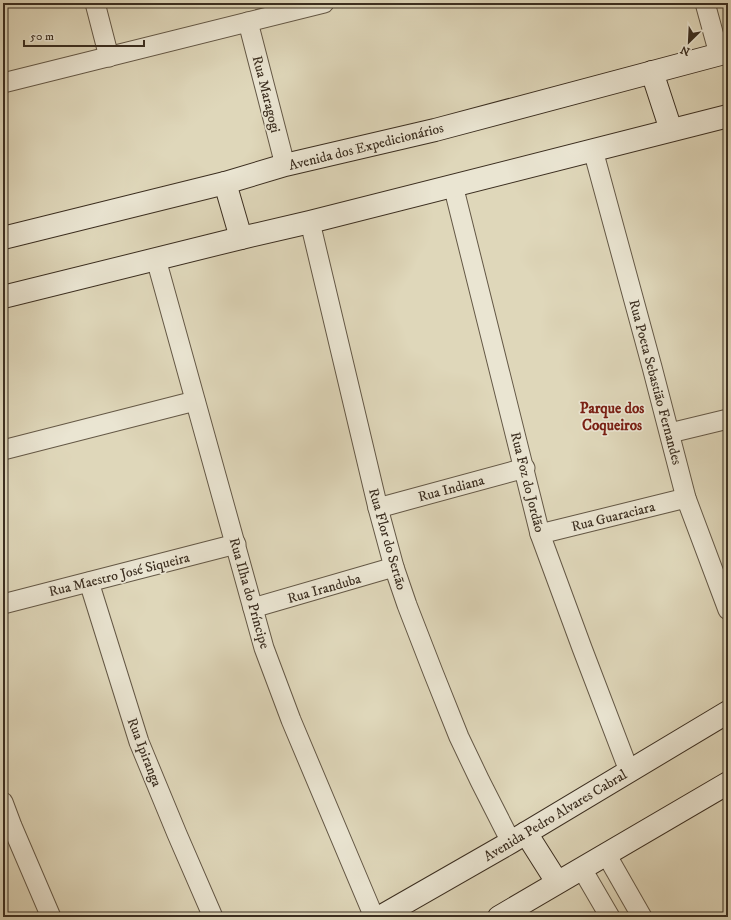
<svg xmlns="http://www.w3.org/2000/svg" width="731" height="920" font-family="'IM FELL DW Pica',serif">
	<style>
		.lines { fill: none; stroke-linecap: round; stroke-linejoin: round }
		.street-casing { stroke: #645846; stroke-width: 21 }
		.secondary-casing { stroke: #3b2e20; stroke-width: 24 }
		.street { stroke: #eae5d2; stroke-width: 19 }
		.secondary { stroke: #eae5d2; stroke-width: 22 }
		.labels { text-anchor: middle; stroke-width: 3.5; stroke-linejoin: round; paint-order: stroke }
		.street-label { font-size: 14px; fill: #3b2e20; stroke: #eae5d2 }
		.neighbourhood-label { font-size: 15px; font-weight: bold; fill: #7a1f14; stroke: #eae5d2 }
	</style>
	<rect width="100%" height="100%" fill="#dfd7ba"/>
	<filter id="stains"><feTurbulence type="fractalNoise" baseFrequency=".005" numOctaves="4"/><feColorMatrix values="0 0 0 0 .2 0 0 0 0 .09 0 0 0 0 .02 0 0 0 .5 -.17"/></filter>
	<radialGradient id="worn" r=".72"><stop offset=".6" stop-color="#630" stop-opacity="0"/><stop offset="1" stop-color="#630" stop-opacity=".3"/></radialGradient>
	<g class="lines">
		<defs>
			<g id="street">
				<path d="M95,3l14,54"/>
				<path d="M705,3l14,51"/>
				<path d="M248,22l37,143"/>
				<path d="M3,83l321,-80"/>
				<path d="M593,150l59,217 34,131 42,112"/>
				<path d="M453,185l87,349 42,114 47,123"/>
				<path d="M310,222l68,286 16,59 13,38 26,67 26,65 21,44 31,61"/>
				<path d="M156,259l108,389 27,72 83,197"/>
				<path d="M670,433l58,-14"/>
				<path d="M3,450l192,-49"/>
				<path d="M378,508l147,-40"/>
				<path d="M540,534l146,-36"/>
				<path d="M89,582l50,160 38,92 36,83"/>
				<path d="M3,604l233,-60"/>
				<path d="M253,608l141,-41"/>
				<path d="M3,802l9,24 39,91"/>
				<path d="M606,854l36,63"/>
				<path d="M582,869l28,48"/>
			</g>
			<g id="secondary">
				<path d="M652,72l19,58"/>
				<path d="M225,183l16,55"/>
				<path d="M3,238l222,-55 60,-18 150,-35 293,-78"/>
				<path d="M3,297l238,-59 69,-16 418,-106"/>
				<path d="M526,833l31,49"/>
				<path d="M380,917l131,-75 217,-130"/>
				<path d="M499,917l229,-134"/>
			</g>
		</defs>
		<use href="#street" class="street-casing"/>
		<use href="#secondary" class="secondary-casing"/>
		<use href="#street" class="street"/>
		<use href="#secondary" class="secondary"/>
	</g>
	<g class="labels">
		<g class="street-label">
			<text transform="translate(267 94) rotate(76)" y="5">Rua Maragogi</text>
			<text transform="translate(366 146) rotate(-14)" y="5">Avenida dos Expedicionários</text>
			<text transform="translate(656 382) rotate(75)" y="5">Rua Poeta Sebastião Fernandes</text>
			<text transform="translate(528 482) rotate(76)" y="5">Rua Foz do Jordão</text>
			<text transform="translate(451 488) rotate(-15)" y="5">Rua Indiana</text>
			<text transform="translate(613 516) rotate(-14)" y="5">Rua Guaraciara</text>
			<text transform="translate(388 539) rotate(74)" y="5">Rua Flor do Sertão</text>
			<text transform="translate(119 574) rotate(-14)" y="5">Rua Maestro José Siqueira</text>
			<text transform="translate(324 588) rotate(-16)" y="5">Rua Iranduba</text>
			<text transform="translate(250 593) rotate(74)" y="5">Rua Ilha do Príncipe</text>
			<text transform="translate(145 752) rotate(69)" y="5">Rua Ipiranga</text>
			<text transform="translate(555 815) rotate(-31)" y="5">Avenida Pedro Alvares Cabral</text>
		</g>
		<g class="neighbourhood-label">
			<text x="612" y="413">Parque dos<tspan x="612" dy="17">Coqueiros</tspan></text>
		</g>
	</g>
	<rect width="731" height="920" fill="none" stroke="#dfd7ba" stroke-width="16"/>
	<rect x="4" y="4" width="723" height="912" fill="none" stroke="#3b2e20" stroke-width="2"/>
	<rect x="8" y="8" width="715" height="904" fill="none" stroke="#3b2e20"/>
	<g transform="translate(689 42) rotate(204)" stroke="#eae5d2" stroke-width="3" paint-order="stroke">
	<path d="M0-3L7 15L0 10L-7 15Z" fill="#3b2e20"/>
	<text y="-6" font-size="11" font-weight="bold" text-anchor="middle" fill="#3b2e20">N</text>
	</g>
	<path d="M24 40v6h120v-6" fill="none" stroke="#3b2e20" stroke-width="2"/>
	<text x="30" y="40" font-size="12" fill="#3b2e20" stroke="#eae5d2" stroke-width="3" paint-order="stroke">50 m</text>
	<rect width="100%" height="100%" filter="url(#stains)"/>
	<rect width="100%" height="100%" fill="url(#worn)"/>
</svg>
